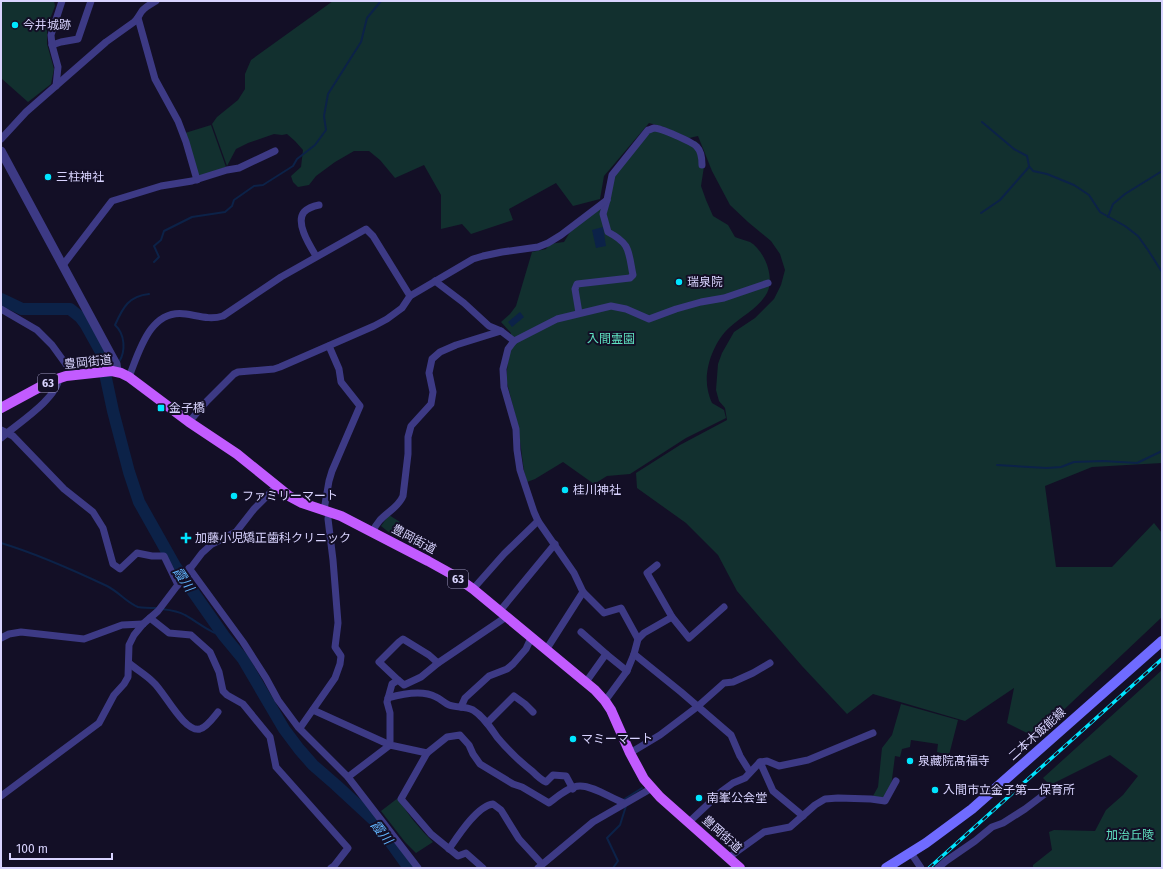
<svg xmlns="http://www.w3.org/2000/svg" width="1163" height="869" font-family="'Fira Sans','Noto Sans JP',sans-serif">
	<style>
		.green { fill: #12302f }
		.water { fill: #0c2248 }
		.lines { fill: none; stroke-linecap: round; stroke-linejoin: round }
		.stream { stroke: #0c2248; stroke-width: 2 }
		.river { stroke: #0c2248; stroke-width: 12 }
		.minor { stroke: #3d3a85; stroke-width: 7 }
		.tertiary { stroke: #3d3a85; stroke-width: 9 }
		.secondary { stroke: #6f6bff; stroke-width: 10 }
		.primary { stroke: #c25bff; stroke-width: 10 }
		.rail-casing { stroke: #00e5ff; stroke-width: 3.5 }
		.rail { stroke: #130f26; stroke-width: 2; stroke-dasharray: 6; stroke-linecap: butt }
		.poi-dot { fill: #00e5ff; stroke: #130f26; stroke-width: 1.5 }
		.labels { text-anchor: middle; stroke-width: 4; stroke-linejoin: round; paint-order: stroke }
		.shield { fill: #130f26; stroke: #9e99be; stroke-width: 1 }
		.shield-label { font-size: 11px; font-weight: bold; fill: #d9d4ff }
		.poi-label { font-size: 12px; fill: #d9d4ff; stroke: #130f26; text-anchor: start }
		.park-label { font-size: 12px; fill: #5fe0c0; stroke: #130f26 }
		.street-label { font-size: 12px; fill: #d9d4ff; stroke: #130f26 }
		.water-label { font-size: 13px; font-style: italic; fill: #62b6ff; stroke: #130f26 }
	</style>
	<rect width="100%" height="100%" fill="#130f26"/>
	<g class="green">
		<path d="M1,1h53l1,5 -8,21v17l7,25 -3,15 -23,18 -27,-24z"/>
		<path d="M333,1h829v462l-70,4 -47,19 11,81h56l42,-44 8,10v84l-127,120 -28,-14 7,-35 -49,33 -92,-27 -26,20 -45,-48 -65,-75 -19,-36 -32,-32 -49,-35 -1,-15 44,-28 47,-25 -2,-12 -6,-7 -3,-11 2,-26 4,-11 12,-21 21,-14 19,-19 7,-14 4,-15 -5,-16 -9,-13 -23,-19 -18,-17 -18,-34 -14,-35 -9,2 -25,-11 -15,-4 -45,53 -4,23 -27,7 -17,-23 -47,26 4,11 -42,14 -9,-10 -21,5v-34l-17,-30 -29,13 -15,-18 -11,-9h-15l-19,11 -19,14 -7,9 -11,2 -5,-5 -2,-6 10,-9 2,-17 -8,-9 -8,-7 -5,1 -8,-1 -26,9 -12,6 -9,17 -15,-42 5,-7 21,-17 7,-11v-15l6,-14z"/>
		<path d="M211,125l15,42 -26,10 -2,-2 -13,-42z"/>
		<path d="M648,128l44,13h4l6,8 3,11 -4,26 5,14 7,16 15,9 7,12c4,2 10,3 15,5 15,9 25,36 17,51 -8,15 -25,23 -37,34 -16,14 -27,43 -22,64 1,4 2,8 4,12l12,7 2,8 -40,20 -56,36 -23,2 -13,8 -31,-22 -28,17 -8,3 -3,-11 -6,-45 -12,-47 5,-46 -10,-11 9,-8 6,-8 16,-54 14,-3 3,-5 15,-2 9,-15 30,-22 6,-30z"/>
		<path d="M389,515l11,7 -9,12 -10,-8z"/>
		<path d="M1162,670v198h-129v-3l19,-15 -3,-18 5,-2 41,1 11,-21 17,-15 15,-19 -28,-21 -60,30 -7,-7z"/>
		<path d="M901,704l57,16 -9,35 -12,-3 1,-8 -27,-4 -1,7 -8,2 -2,8 -5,-1 -4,31 -8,12 -10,-3 5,-9 4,-39 10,-13z"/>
		<path d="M398,798c9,16 22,31 35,44l-17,11 -11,-11 -24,-31z"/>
	</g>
	<g class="water">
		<path d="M603,227l3,19 -10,2 -4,-18z"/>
		<path d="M520,312l4,5 -12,10 -4,-5z"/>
	</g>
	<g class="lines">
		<g class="stream">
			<path d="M982,122l32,27 13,7 2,10 4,5 14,3 27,11 15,10 11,17 25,14 13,10 10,14 14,22"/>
			<path d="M981,213l19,-13 29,-33"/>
			<path d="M1108,217l5,-13 12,-10 37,-23"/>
			<path d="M154,262l5,-5 -5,-11 7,-6 3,-9 28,-14 33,-5 7,-6 2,-6 20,-14 9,-1 30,-19 4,-7 18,-14 11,-15 -2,-14 4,-22 33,-52 6,-24 14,-17"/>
			<path d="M119,362c7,-11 6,-28 -4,-37 8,-18 14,-29 34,-31"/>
			<path d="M997,465l50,3 14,-1 13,-5 29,-1 34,2 25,-12"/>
			<path d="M1,543c37,11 72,27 106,43 12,6 19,16 31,21 6,1 13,1 19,1"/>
			<path d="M161,609c8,1 17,2 24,6 13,7 24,18 39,21"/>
			<path d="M623,800l19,-12"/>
			<path d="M613,868l5,-7 -11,-23 13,-13 6,-19"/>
		</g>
		<path class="river" d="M1,299l21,10h48l10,8 6,8 15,27 3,7v10l9,42 16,61 10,30 36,64 49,70 19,23 41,70 15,20 14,16 23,20 40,37 33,46"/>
		<g class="minor">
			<path d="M138,18l17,61 23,42 8,21 11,38"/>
			<path d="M52,45l9,-3 17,-3 13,-38"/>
			<path d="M56,86l2,-19 -6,-22 -1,-10 11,-34"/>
			<path d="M1,139l25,-27 80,-70 28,-20c4,-3 5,-7 8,-11 4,-5 9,-7 14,-10"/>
			<path d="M316,256c-6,-10 -21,-33 -12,-44 4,-4 10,-6 15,-7"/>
			<path d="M63,265l49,-64 49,-15 31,-5 35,-11 12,-2 36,-17"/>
			<path d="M435,281l29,22 25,23 12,5 13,10"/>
			<path d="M1,309l36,21 15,15 21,29"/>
			<path d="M579,313l-4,-24 2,-5 53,-6 3,-3c-5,-24 -2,-31 -25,-43l-5,-18 4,-14 5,-25 36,-45c2,0 5,-2 6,-2 6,0 39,14 43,19 4,4 5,12 5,18"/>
			<path d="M129,377c10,-25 21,-69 57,-63 13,2 24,6 37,2l58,-39 85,-48 7,7 37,60"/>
			<path d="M189,422l18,-21 27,-27 4,-2 36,-3 6,-2 94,-41 13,-7 15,-11 8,-12 63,-37 10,-3 19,-4 36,-5 10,-4 13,-8 46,-35"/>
			<path d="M1,430l12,6 51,53 29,23 10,16 10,36 7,5 17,-16 15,3h12l14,29"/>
			<path d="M1,438c16,-14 56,-39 58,-60"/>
			<path d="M324,510l5,-29 3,-10 28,-65 -19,-24 -2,-13 -10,-23"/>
			<path d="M373,532c5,-17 24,-21 30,-36l5,-42v-17l3,-11 20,-22 2,-12 -4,-19 3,-14 8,-7 16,-7 45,-14"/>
			<path d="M657,565l-10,8 25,44"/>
			<path d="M189,568l54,74 23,36 12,22 20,27 50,50 70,91"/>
			<path d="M473,589l31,-35 34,-33"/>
			<path d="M499,612l56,-68"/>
			<path d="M506,617l-68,46 -17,14 -17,8 -6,-5 -6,4 -5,18 3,11v32l37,8 20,-16 13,-2 9,10 4,9 7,10 33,20 9,3 27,16c8,-6 20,-17 31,-17 14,0 30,12 44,17"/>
			<path d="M150,618l19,15 22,2 19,17 9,20 4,19 4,4 16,9 27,33 6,30 72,81 -14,18 -3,2"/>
			<path d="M581,632l25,22"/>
			<path d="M1,638l8,-4 12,-2 63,7 38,-14 21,-1"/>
			<path d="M638,639l6,-6 28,-16 17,21 35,-31"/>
			<path d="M546,650l37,-58"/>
			<path d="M129,663c8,7 17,12 24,19 11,9 31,51 47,47 7,-2 13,-11 18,-17"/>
			<path d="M398,680l-19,-18 20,-20 4,-3 26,16 9,8"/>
			<path d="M586,682l20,-28 21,17"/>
			<path d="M388,698c14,-4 35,-8 48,-1 5,2 8,6 13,8 8,3 16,1 24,5 10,6 17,17 24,27 10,12 22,24 35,34 4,4 9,9 14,11l7,-7 13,1 7,13"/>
			<path d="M605,701l22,-30 7,-17"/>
			<path d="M461,707l4,-9 24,-22 18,-7 6,-5 13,-15 5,-11"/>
			<path d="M313,710l77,35 -42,32"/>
			<path d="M487,723l27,-27 11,8 8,8"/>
			<path d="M300,728l35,-50 5,-14 1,-8 -6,-9 3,-24 -5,-63 -5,-41 1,-7"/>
			<path d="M427,753l-26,46 30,35 27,22 8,-3 17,15"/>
			<path d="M630,753l30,-18 37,-28 27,-24 9,-1 20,-9 17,-10"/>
			<path d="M760,762l13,29 30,25"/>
			<path d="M750,772l-10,-16 -9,-21 -50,-43 -47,-38 4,-15 -17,-31 -17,5 -21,-21 -9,-19 -36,-52 -4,-9 -14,-42 -3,-20 -1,-21 -12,-42 -1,-18 5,-20 6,-8 43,-22 54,-13 15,3 23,10 27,-10 25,-7 23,-4 44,-15"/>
			<path d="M1,796l98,-73 15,-28 10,-11 4,-7 1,-32 5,-10 9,-11 15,-13 44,-58 10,-9 24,-12 18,-23 22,-22"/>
			<path d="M689,822l33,-31 11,-8 12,-5 15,-16 7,-1 12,5 29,-6 65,-27"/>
			<path d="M449,849c9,-13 28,-43 44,-45l8,6 18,29 23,25"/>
			<path d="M911,853l10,15"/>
			<path d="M728,858l36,-26 26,-5 25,-22 10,-6 13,-1 33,1 14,2 11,-20"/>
			<path d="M538,868l55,-46 59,-34"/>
			<path d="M938,868l8,-7 29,-20 17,-14 11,-4 22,-14 25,-19"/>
		</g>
		<path class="tertiary" d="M1,151l110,204 5,9 1,7"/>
		<path class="secondary" d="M886,868l40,-25 46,-34 190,-168"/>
		<path class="primary" d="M1,408l50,-27 15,-5 46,-5 9,2 8,4 60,45 48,32 52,42 13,7 39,13 87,45 27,15 18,13 122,101 10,11 6,9 19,43 14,26 16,18 80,71"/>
		<defs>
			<path id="rail" d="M929,868l233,-209"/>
		</defs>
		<use href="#rail" class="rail-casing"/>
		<use href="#rail" class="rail"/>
	</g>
	<g class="poi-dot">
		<circle cx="15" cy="25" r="4"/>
		<circle cx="48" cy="177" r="4"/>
		<circle cx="679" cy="282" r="4"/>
		<rect x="157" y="404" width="8" height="8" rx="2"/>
		<circle cx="565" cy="490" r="4"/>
		<circle cx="234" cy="496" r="4"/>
		<path d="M184 532h4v4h4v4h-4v4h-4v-4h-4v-4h4z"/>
		<circle cx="573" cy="739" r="4"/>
		<circle cx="910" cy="761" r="4"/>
		<circle cx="935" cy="790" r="4"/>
		<circle cx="699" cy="798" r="4"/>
	</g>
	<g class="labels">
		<g class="shield">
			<rect x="38" y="374" width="20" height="18" rx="3"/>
			<rect x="448" y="570" width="20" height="18" rx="3"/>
		</g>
		<g class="shield-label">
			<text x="48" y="387">63</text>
			<text x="458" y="583">63</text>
		</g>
		<g class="poi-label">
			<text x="23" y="29">今井城跡</text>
			<text x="56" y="181">三柱神社</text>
			<text x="687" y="286">瑞泉院</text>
			<text x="169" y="412">金子橋</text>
			<text x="573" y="494">桂川神社</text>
			<text x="242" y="500">ファミリーマート</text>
			<text x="195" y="542">加藤小児矯正歯科クリニック</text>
			<text x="581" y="743">マミーマート</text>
			<text x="918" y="765">泉藏院髙福寺</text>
			<text x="943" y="794">入間市立金子第一保育所</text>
			<text x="707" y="802">南峯公会堂</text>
		</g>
		<g class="park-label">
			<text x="611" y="343">入間霊園</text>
			<text x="1130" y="839">加治丘陵</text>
		</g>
		<g class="street-label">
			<text transform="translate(88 362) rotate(-6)" y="4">豊岡街道</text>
			<text transform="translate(414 539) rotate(28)" y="4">豊岡街道</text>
			<text transform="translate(1037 734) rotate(-42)" y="4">二本木飯能線</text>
			<text transform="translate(722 834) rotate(42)" y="4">豊岡街道</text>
		</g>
		<g class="water-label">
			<text transform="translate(184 579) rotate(56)" y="5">霞川</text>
			<text transform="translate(382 832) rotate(52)" y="5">霞川</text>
		</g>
	</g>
	<rect width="1163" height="869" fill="none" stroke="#d9d4ff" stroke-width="4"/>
	<path d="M10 853v6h102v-6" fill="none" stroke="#d9d4ff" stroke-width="2"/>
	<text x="16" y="853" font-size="12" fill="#d9d4ff" stroke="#130f26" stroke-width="3" paint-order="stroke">100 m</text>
</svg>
